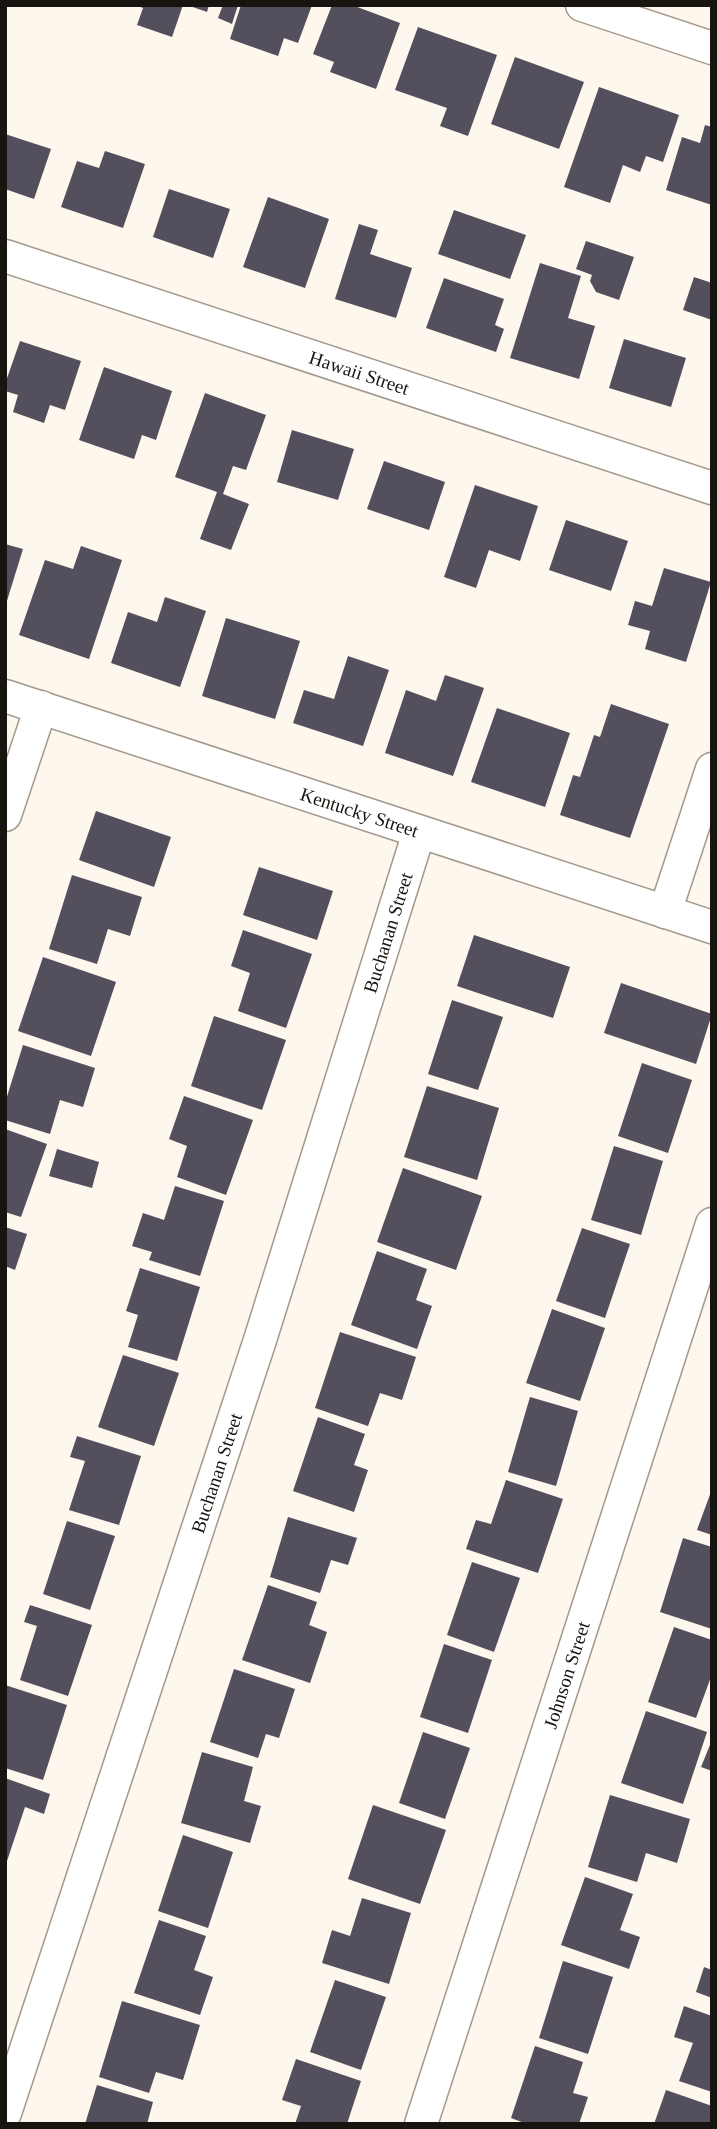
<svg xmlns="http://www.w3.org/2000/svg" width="717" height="2129" font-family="'Times New Roman',serif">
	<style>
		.building { fill: #534f5d }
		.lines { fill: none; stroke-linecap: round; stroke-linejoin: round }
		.minor-casing { stroke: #a2988b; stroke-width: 35 }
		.minor { stroke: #fff; stroke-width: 32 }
		.labels { text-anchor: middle; stroke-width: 7; stroke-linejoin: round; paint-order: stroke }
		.street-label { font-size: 19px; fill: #18140f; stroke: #fef7ee }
	</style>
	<rect width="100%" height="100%" fill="#fef7ee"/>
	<g class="building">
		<path d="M183,5l-11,32 -35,-12 6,-17 -7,-3z"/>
		<path d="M187,5h22l-2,7z"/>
		<path d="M223,5h15l-6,19 -14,-6z"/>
		<path d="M241,5h71l-14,38 -14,-5 -6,18 -48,-17z"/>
		<path d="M332,5h20l48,18 -24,66 -46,-17 4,-10 -21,-8z"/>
		<path d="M418,27l79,28 -29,81 -28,-10 7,-18 -52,-18z"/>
		<path d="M515,57l69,25 -25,67 -68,-25z"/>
		<path d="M599,87l80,28 -16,47 -17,-6 -6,16 -17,-7 -13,38 -46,-16z"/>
		<path d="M705,125l7,2v78l-46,-15 16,-53 18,6z"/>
		<path d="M5,134l46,15 -17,50 -29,-10z"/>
		<path d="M105,151l40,13 -22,64 -62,-21 16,-46 22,7z"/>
		<path d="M169,189l61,20 -17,49 -60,-21z"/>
		<path d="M268,197l61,22 -24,69 -62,-21z"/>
		<path d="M454,210l72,25 -16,44 -72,-25z"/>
		<path d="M359,224l19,6 -8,24 42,14 -16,50 -61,-19z"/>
		<path d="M586,241l48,16 -15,43 -23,-8 -6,-11 2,-6 -16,-6z"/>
		<path d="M540,263l41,13 -13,42 27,8 -16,53 -69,-21z"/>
		<path d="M694,277l18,6v37l-29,-10z"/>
		<path d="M444,278l60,21 -9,26 9,4 -8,23 -70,-24z"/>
		<path d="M624,339l62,19 -15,49 -62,-19z"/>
		<path d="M20,341l61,20 -16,49 -15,-5 -6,18 -31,-11 5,-17 -13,-4v-7z"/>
		<path d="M104,367l68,24 -16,49 -14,-5 -8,24 -55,-19z"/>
		<path d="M205,393l61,22 -20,55 -13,-4 -10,28 26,10 -18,46 -31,-11 17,-47 -42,-15z"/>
		<path d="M292,430l62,19 -16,51 -61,-18z"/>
		<path d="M384,461l61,21 -16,48 -62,-21z"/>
		<path d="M475,485l63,21 -18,55 -31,-11 -13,38 -32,-11z"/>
		<path d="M566,520l62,21 -17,50 -62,-21z"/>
		<path d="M5,544l18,5 -17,55h-1z"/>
		<path d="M81,546l41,14 -33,99 -70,-24 26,-75 28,9z"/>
		<path d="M664,568l47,14 -25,80 -41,-13 5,-18 -22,-6 7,-24 17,5z"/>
		<path d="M165,597l41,14 -26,76 -69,-24 17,-51 29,10z"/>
		<path d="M226,618l74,23 -25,78 -73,-23z"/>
		<path d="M348,656l41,14 -26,76 -70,-23 11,-33 30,9z"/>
		<path d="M445,675l39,13 -31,88 -68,-23 21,-63 30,11z"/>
		<path d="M611,704l58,20 -39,114 -70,-23 13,-40 7,2 14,-42 6,2z"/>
		<path d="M497,708l73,25 -25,74 -74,-25z"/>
		<path d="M96,811l75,26 -17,50 -75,-27z"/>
		<path d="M259,867l74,24 -16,49 -74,-25z"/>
		<path d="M72,875l70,22 -12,39 -22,-7 -11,35 -48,-15z"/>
		<path d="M243,930l69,24 -26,74 -48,-17 12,-38 -19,-7z"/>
		<path d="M474,935l96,32 -17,51 -96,-32z"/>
		<path d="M43,957l73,25 -25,74 -73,-25z"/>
		<path d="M621,983l91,31 -16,50 -92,-31z"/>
		<path d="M452,1000l51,17 -25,73 -50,-16z"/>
		<path d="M214,1016l72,24 -24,70 -71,-24z"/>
		<path d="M23,1045l72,23 -12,39 -23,-7 -10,34 -45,-14v-17z"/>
		<path d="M642,1063l50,17 -24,73 -50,-17z"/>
		<path d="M427,1086l72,22 -22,72 -73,-23z"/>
		<path d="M184,1096l69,24 -27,75 -49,-18 10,-31 -18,-7z"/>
		<path d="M5,1129l42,15 -26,73 -16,-5z"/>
		<path d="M614,1146l49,15 -22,74 -50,-15z"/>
		<path d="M57,1149l42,13 -7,26 -43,-12z"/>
		<path d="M403,1168l79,28 -26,74 -79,-28z"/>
		<path d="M175,1186l49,15 -24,75 -51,-16 3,-8 -20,-6 11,-33 21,7z"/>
		<path d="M5,1227l22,7 -12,36 -10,-4z"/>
		<path d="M582,1228l48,16 -25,74 -49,-17z"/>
		<path d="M377,1251l50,18 -11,31 16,6 -15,43 -66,-24z"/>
		<path d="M140,1268l60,19 -23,74 -49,-14 10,-32 -12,-4z"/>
		<path d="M552,1309l53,19 -25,73 -54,-18z"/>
		<path d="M340,1332l76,25 -14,43 -22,-7 -12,33 -53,-18z"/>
		<path d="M123,1355l56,18 -25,73 -56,-19z"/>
		<path d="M530,1397l48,14 -22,75 -48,-14z"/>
		<path d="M318,1417l47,17 -11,31 14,5 -14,42 -61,-21z"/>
		<path d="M77,1436l64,20 -22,69 -50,-15 16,-49 -15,-4z"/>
		<path d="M506,1480l57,19 -25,74 -72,-24 10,-29 15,4z"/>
		<path d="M712,1489v46l-15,-5z"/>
		<path d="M288,1517l69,21 -9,27 -17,-5 -11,33 -50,-16z"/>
		<path d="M67,1521l48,15 -25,74 -47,-16z"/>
		<path d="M683,1538l29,9v82l-52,-17z"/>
		<path d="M472,1562l48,16 -26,74 -47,-17z"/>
		<path d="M268,1585l49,17 -8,23 18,7 -17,51 -68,-23z"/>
		<path d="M30,1605l62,20 -24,71 -48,-16 17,-54 -13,-4z"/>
		<path d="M674,1627l38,13v34l-16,44 -48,-16z"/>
		<path d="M444,1644l48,16 -24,73 -48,-16z"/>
		<path d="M234,1669l61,20 -16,49 -13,-4 -8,24 -48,-16z"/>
		<path d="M5,1685l62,20 -24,75 -38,-12z"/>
		<path d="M646,1711l61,21 -24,72 -62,-21z"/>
		<path d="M423,1732l47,16 -25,71 -46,-16z"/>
		<path d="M712,1740v31l-11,-4z"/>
		<path d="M202,1752l51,15 -9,34 17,5 -11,37 -69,-20z"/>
		<path d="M5,1778l45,16 -6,20 -19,-7 -19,57z"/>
		<path d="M610,1795l80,24 -13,44 -31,-10 -9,29 -49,-15z"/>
		<path d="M373,1805l73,25 -26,74 -72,-25z"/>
		<path d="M183,1835l50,17 -25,76 -50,-17z"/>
		<path d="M585,1877l48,17 -13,36 20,7 -11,32 -68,-24z"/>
		<path d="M362,1898l49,15 -22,71 -67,-21 10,-33 18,6z"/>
		<path d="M159,1920l47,16 -12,34 19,7 -13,38 -66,-22z"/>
		<path d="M563,1961l50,16 -25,77 -49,-16z"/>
		<path d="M704,1967l8,3v28l-16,-6z"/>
		<path d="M335,1980l51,17 -25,73 -51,-18z"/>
		<path d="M122,2001l78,24 -17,55 -27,-8 -7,21 -50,-16z"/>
		<path d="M684,2006l28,10v76l-33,-11 14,-38 -19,-6z"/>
		<path d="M535,2046l48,16 -10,31 15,4 -9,27h-52l-16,-6z"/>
		<path d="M296,2059l65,22 -14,43h-52l6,-18 -19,-6z"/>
		<path d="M97,2085l56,17 -6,22h-62z"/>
		<path d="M666,2090l46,16v18h-58z"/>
	</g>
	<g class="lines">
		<defs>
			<g id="minor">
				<path d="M582,5l130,43"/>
				<path id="s1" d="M5,256l707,232"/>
				<path id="s2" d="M5,696l707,231"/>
				<path d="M5,815l36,-108"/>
				<path d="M665,912l47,-143"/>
				<path id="s3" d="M5,2113l255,-773 159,-508"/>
				<path id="s4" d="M421,2124l291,-900"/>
			</g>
		</defs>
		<use href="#minor" class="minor-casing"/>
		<use href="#minor" class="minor"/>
	</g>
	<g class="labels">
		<g class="street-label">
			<text dy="7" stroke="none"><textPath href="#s1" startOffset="373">Hawaii Street</textPath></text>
			<text dy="7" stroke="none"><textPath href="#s2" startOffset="373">Kentucky Street</textPath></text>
			<text dy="7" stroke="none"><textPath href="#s3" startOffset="1241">Buchanan Street</textPath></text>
			<text dy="7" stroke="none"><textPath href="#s3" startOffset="674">Buchanan Street</textPath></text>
			<text dy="7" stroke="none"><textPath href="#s4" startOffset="472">Johnson Street</textPath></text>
		</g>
	</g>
	<rect width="717" height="2129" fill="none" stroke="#18140f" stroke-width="14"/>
</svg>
